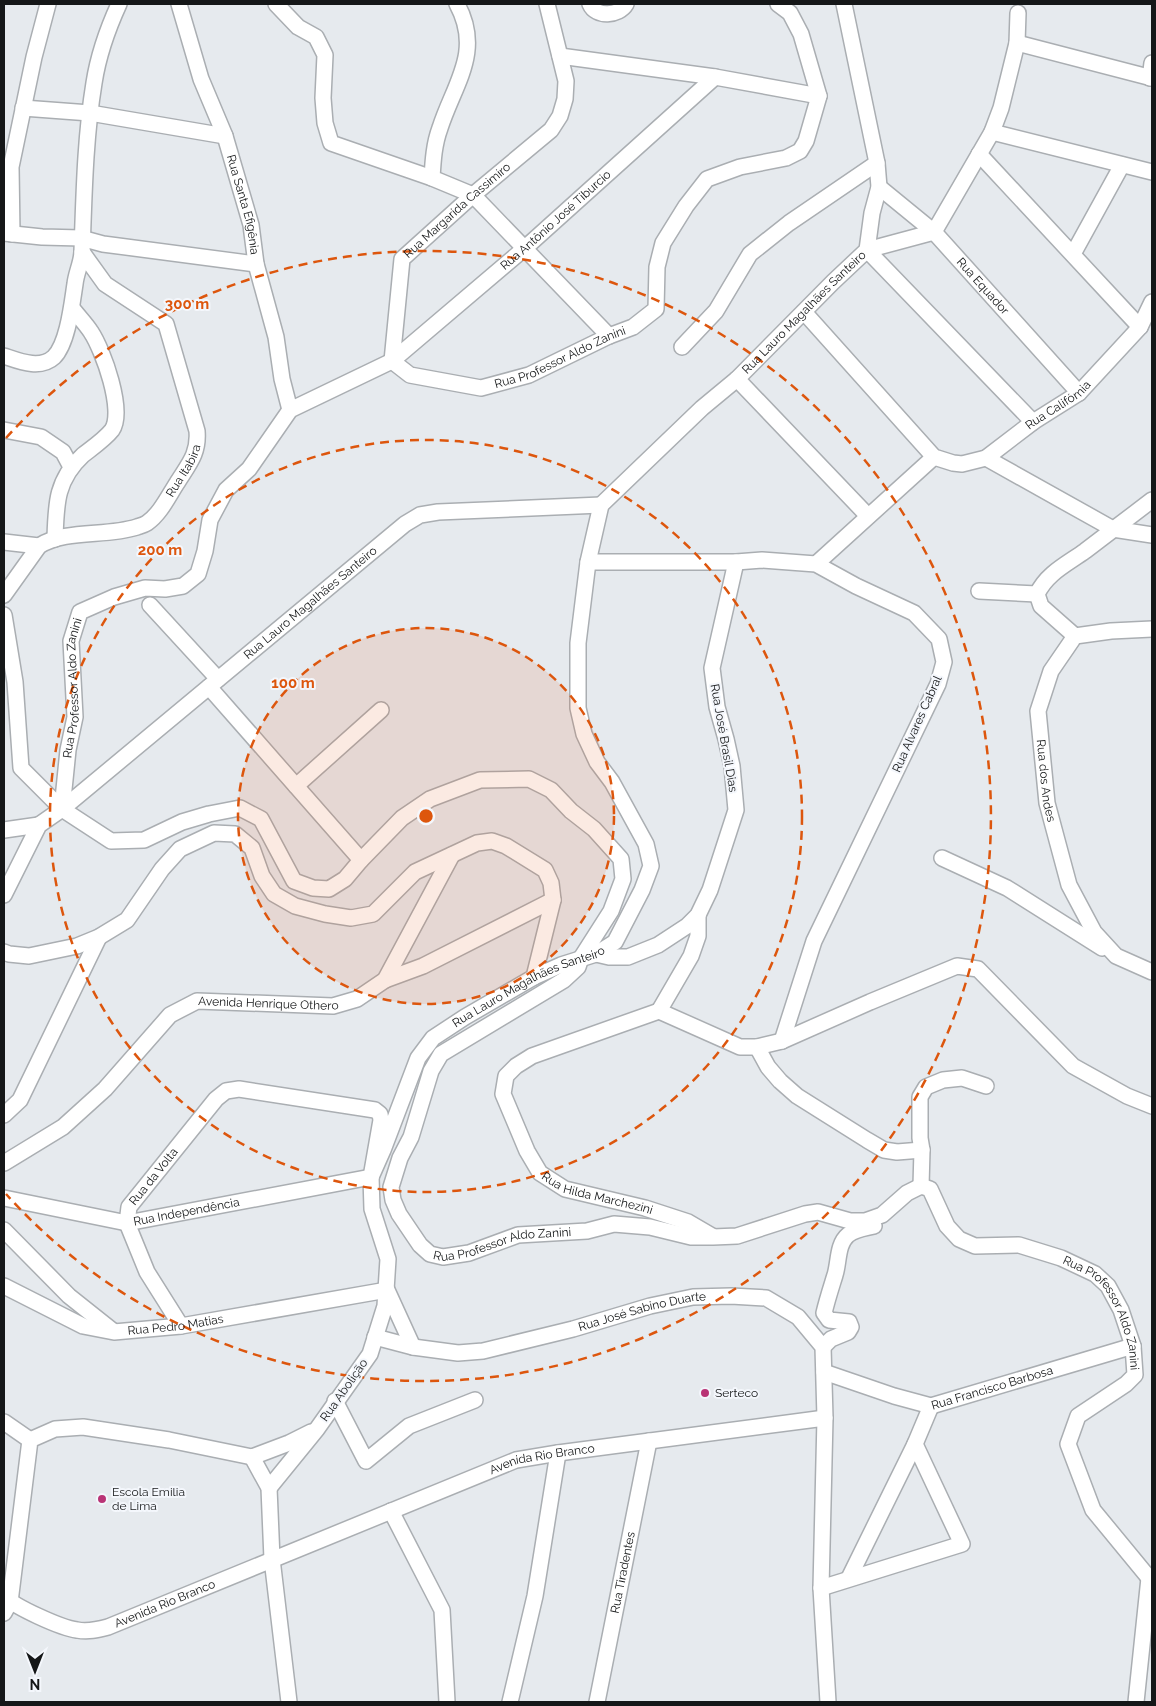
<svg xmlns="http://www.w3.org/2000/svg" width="1156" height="1706" font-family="Raleway,sans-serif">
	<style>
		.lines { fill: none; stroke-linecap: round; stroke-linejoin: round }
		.minor-casing { stroke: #aaaeb2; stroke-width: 18 }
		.minor { stroke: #fff; stroke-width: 15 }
		.ring { fill: none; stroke: #dd560d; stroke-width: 2.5; stroke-dasharray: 9 6 }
		.poi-dot { fill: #b93375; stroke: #f4f7fc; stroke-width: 2 }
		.labels { text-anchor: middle; stroke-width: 4; stroke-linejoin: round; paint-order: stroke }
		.street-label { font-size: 12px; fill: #151718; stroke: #f4f7fc }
		.poi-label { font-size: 12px; fill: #151718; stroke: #f4f7fc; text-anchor: start }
		.centre { fill: #dd560d; stroke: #f4f7fc; stroke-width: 2.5 }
		.ring-label { font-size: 15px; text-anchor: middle; font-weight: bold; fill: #dd560d; stroke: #f4f7fc; stroke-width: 4; stroke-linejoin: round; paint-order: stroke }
	</style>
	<rect width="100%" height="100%" fill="#e6eaee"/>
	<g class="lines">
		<defs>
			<g id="minor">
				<path id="s1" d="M179,4l22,75 24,57 26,89 5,39 20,73 6,42 8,31"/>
				<path d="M276,4l22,23 18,10 9,18 -2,43 2,25 6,20 101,35"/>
				<path d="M457,4c26,48 -3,80 -17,124 -6,16 -7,33 -8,50l41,17 136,141"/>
				<path d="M590,4c6,14 29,12 36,0"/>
				<path d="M1017,43l135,35"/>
				<path d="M560,56l155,21 104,19"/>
				<path d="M1150,78l2,-15"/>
				<path d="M23,108l67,5 135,23"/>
				<path d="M992,132l160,40"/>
				<path d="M979,154l161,173"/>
				<path id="s2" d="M879,187l55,45 145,161"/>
				<path d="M934,232l-67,18 166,172"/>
				<path d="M934,232l58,-100 9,-24 16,-65 1,-30"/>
				<path d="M4,233l38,4 39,1 22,6 153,20"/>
				<path d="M12,234l-1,-67 23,-110 14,-53"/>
				<path d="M1073,254l49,-89"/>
				<path id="s3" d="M804,312l130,145 19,6 9,1 24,-6 47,-36 46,-29 61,-66 12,-25"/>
				<path d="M682,347l34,-36 34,-57 39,-31 88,-60"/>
				<path d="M4,356c15,5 36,14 50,1 14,-14 18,-54 21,-73 1,-11 7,-22 7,-33 2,-55 3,-113 12,-168 4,-26 14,-55 25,-79"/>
				<path id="s4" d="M392,361l18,14 71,13 48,-13 80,-39 24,-9 23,-18 1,-42 6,-24 23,-37 21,-27 33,-12 46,-9 14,-7 6,-10 13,-45 -18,-62 -11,-21 -12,-9"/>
				<path id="s5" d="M392,361l10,-102 71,-64 78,-65 9,-14 5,-17 1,-18 -19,-77"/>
				<path d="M737,379l131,137"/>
				<path d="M4,430l37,7 22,15 8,15"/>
				<path d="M986,458l127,71 39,6"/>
				<path d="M55,539c1,-35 1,-59 28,-84 9,-7 22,-16 29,-25 13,-19 -9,-80 -21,-98 -5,-8 -13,-16 -19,-24"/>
				<path d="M4,542l35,4"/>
				<path d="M588,562h148l26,-2 54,4 40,22 58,27 25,26 5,23 -6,22 -124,257 -32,100"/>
				<path d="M816,564l118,-107"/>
				<path d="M979,591l58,3"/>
				<path id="s6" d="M4,595l35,-49c27,-17 67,-9 98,-19 3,-1 7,-2 10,-4 13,-9 21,-26 30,-40 11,-18 22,-29 20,-52l-31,-107 -61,-40 -23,-32"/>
				<path d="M150,605l68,74"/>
				<path id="s7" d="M4,615l11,67 6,86 41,41 49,32 33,-1 38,-18 27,-8 31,-6 21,11 33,62 19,7 16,1 16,-10 16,-19 41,-42 28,-19 50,-19 49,-1 22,11 20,21 23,18 27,30 2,20 -12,32 -30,47 -3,9 -14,13 -123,74 -10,17 -20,66 -11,21 -9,29 2,13 6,14 21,31 10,9 13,3 26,-4 49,-18 69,-4 27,-7 36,3 41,10h22l24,-1 68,-22 13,-2 32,9h15l17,-6 25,-22 14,-7 9,3 17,37 12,13 16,7 44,-1 42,13 34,16 13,12 13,24 12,36 2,29 -9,9 -48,32 -10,28 25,66 56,68 3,2"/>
				<path id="s8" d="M1152,629l-41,2 -36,5 -24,35 -13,40 9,92 22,82 25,47 22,24 36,16"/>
				<path d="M1075,636l-34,-30 -4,-12c10,-21 30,-30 48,-43 22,-17 45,-34 67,-51"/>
				<path d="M209,687l152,173"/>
				<path d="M296,786l85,-76"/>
				<path id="s9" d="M62,809l6,-59 7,-33 -4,-76 9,-29 34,-15 31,-9 20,1 18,-3 15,-12 7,-23 5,-31 16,-30 23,-21 41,-59 102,-49 133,-113 190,-171"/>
				<path d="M4,830l35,-5"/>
				<path d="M942,858l65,30 95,60"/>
				<path id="s10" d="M4,895l35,-70 23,-16 343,-285 15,-9 18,-3 163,-7"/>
				<path d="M698,915v21l-7,20 -32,55 81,36h17l25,-6 88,-39 87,-36 21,3 95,97 54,30 25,10"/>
				<path d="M4,952l5,2 20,2 48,-10 22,-9 28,-17 35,-51 18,-20 34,-16 21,1 17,14 10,28 12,18 21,12 30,8 26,4 22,-4 42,-42 62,-29 15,-2 14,5 39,24 6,13 2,17 -19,77"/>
				<path d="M596,954l13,3h19l30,-12 29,-19 11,-11 12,-25 26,-80 -4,-44 -6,-27 -9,-32 -5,-39 24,-106"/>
				<path d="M385,980l38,-14 130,-66"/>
				<path id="s11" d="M659,1011l-127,45 -16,10 -10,10 -3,18 24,57 13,22 25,16 80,19 43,14 24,14"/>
				<path d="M757,1047l11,20 12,14 17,15 70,44 17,10 13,2 25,-2"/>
				<path d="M4,1115l16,-15 79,-163"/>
				<path id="s12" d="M4,1163l59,-36 42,-38 65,-74 27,-14 136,5 24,-7 28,-19 67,-125"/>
				<path id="s13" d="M371,1177l12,-27 35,-92 15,-20 32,-21 69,-40 27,-12 35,-11 19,-12 27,-52 9,-24 -5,-22 -34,-62 -15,-20 -13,-28 -6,-26v-65l10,-81 13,-57 101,-97 35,-29 96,-97 34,-32 5,-37 7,-26 -2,-24 -33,-159"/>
				<path d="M921,1186l1,-36 -2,-12v-41l6,-10 17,-7 19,-2 24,8"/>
				<path id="s14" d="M4,1198l123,25 244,-46"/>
				<path d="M4,1230l65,66 44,35"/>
				<path id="s15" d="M4,1286l79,40 31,6 67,-6 206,-36 26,57"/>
				<path id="s16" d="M181,1326l-34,-54 -20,-49 2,-16 87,-108 10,-8 13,-2 136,21 5,4 1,6 -10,57 1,32 16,50 -3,47 -15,48 -53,75 -48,59"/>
				<path id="s17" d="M375,1337l38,10 45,6 25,-2 90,-22 77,-23 43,-9 38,-1 35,2 32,19 25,30 2,71 -4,170 7,114"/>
				<path d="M823,1347l8,-8 17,-7 3,-5 -2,-5 -20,-2 -5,-7c3,-13 7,-25 11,-38 4,-12 2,-31 13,-40 7,-6 18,-7 26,-9"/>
				<path id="s18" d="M824,1372l70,24 37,10 202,-60"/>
				<path d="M335,1401l31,60 43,-35 66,-26"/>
				<path d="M4,1422l26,18"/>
				<path d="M252,1457l17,31 3,71 17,143"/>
				<path d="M391,1511l51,99 5,92"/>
				<path d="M849,1578l66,-134 16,-38"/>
				<path d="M821,1588l141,-44 -47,-100"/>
				<path id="s19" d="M4,1596c11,11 57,32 73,34 11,2 20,0 31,-3l408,-167 42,-7 267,-35"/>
				<path d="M4,1613l6,-11 20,-162 25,-11 28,-2 86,13 83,17 37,-14 22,-11"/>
				<path d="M510,1702l25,-106 23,-143"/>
				<path id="s20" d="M597,1702l52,-261"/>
				<path d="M1136,1702l13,-124"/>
			</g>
		</defs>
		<use href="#minor" class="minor-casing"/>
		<use href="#minor" class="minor"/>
	</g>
	<circle cx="426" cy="816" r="188" fill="#dd560d" fill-opacity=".12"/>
	<g class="ring">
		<circle cx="426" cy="816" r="188"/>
		<circle cx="426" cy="816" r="376"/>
		<path d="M6 438A565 565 0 1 1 6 1194"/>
	</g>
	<g class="poi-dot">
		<circle cx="705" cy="1393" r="5"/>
		<circle cx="102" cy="1499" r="5"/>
	</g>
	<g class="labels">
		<g class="street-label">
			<text dy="4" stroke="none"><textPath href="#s1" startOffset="211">Rua Santa Efigênia</textPath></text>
			<text dy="4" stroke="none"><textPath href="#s5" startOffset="176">Rua Margarida Cassimiro</textPath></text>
			<text dy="4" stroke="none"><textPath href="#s9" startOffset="848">Rua Antônio José Tiburcio</textPath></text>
			<text dy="4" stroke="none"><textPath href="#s2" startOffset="144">Rua Equador</textPath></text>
			<text dy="4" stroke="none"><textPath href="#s13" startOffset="1105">Rua Lauro Magalhães Santeiro</textPath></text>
			<text dy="4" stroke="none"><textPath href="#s4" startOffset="180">Rua Professor Aldo Zanini</textPath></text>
			<text dy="4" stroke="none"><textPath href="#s3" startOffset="338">Rua Califórnia</textPath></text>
			<text dy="4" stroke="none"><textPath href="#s6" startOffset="236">Rua Itabira</textPath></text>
			<text dy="4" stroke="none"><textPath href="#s10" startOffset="429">Rua Lauro Magalhães Santeiro</textPath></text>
			<text dy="4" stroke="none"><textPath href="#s9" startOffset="122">Rua Professor Aldo Zanini</textPath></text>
			<text transform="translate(917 724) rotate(-66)" y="4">Rua Alvares Cabral</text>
			<text transform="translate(724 738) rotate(80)" y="4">Rua José Brasil Dias</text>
			<text dy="4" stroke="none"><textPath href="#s8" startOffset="232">Rua dos Andes</textPath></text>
			<text dy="4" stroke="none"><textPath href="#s13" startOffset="262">Rua Lauro Magalhães Santeiro</textPath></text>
			<text dy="4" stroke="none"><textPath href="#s12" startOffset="326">Avenida Henrique Othero</textPath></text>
			<text dy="4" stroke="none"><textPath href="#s16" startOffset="172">Rua da Volta</textPath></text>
			<text dy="4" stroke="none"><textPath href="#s11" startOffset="335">Rua Hilda Marchezini</textPath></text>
			<text dy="4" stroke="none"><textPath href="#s14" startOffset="186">Rua Independência</textPath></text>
			<text dy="4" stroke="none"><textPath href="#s7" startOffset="1476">Rua Professor Aldo Zanini</textPath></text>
			<text dy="4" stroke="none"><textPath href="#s17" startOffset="274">Rua José Sabino Duarte</textPath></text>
			<text dy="4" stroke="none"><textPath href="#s7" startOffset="2162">Rua Professor Aldo Zanini</textPath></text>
			<text dy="4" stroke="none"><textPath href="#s15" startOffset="182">Rua Pedro Matias</textPath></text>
			<text dy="4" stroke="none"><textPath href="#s18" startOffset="176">Rua Francisco Barbosa</textPath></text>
			<text transform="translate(344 1390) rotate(-55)" y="4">Rua Abolição</text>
			<text dy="4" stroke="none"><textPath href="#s19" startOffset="579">Avenida Rio Branco</textPath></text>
			<text dy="4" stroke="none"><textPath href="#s20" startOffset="132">Rua Tiradentes</textPath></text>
			<text dy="4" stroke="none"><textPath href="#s19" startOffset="174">Avenida Rio Branco</textPath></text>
		</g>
		<g class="poi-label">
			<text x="715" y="1397">Serteco</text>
			<text x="112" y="1496">Escola Emilia<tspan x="112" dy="14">de Lima</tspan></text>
		</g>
	</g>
	<circle cx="426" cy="816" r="8" class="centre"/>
	<g class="ring-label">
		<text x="187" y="309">300 m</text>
		<text x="160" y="555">200 m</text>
		<text x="293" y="688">100 m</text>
	</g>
	<rect width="1156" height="1706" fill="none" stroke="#151718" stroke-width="10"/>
	<g transform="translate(35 1671) rotate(180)" stroke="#f4f7fc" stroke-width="4" paint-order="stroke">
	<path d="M0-4L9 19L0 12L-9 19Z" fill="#151718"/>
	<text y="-8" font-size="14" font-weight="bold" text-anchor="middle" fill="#151718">N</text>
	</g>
</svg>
